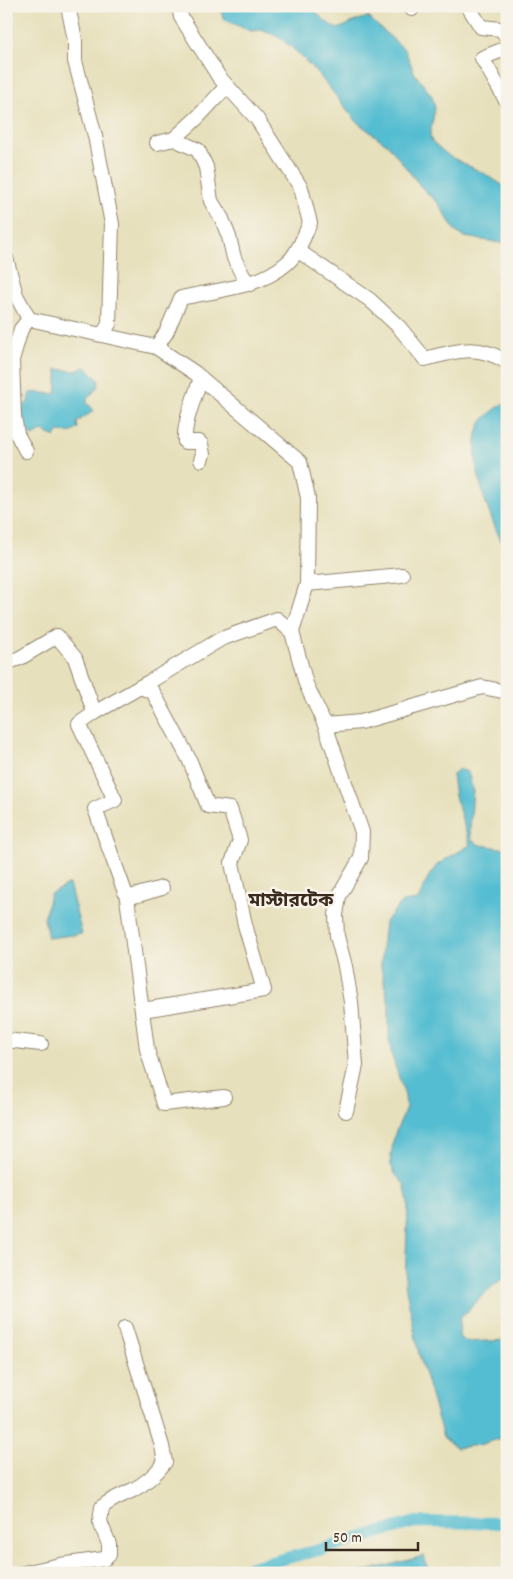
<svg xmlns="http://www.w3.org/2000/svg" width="513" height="1579" font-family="Dekko,'Noto Sans Bengali',sans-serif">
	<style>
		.water { fill: #54bdd1; stroke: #487478 }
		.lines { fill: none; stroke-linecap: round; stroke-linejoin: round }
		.canal { stroke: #54bdd1; stroke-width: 12 }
		.minor-casing { stroke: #91856d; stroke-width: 16 }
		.minor { stroke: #fff; stroke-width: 14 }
		.labels { text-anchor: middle; stroke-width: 5; stroke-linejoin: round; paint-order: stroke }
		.quarter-label { font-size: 19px; font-weight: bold; fill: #3b2a1e; stroke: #f7f3e8 }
	</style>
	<rect width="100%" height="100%" fill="#f7f3e8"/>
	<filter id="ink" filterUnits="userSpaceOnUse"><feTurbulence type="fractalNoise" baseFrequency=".02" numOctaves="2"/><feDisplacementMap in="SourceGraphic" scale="10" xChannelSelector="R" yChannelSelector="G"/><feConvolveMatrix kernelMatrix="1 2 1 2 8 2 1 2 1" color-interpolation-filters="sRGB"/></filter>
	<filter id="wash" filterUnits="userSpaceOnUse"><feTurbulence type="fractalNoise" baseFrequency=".0096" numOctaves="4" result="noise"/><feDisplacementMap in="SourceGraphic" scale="20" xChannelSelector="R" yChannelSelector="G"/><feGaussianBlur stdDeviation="1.12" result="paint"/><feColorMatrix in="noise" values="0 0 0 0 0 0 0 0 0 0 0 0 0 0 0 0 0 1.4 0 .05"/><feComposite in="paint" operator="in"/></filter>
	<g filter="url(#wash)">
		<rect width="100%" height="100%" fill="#e7e0bc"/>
		<g class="water">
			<path d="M220,6h92c7,10 15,18 26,23l20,-9 10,-3 37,33 10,24 17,22 3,12 -5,27 2,7 17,14 36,18 22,14v56l-42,-7 -9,-5 -18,-29 -16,-15 -34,-43 -30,-22 -39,-48 -20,-21 -17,-15 -18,-9 -14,1 -27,-12z"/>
			<path d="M84,367l3,1 12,12 -1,7 -11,12v4l6,6 -1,3 -15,10 1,6c-5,7 -13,3 -21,5l-1,4 -14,-6 -9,5 -13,-11 1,-18c10,-5 6,-6 9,-14 10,-2 17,2 27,0 -1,-9 1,-15 0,-24l19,2z"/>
			<path d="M507,402v150c-16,-29 -42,-95 -27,-127 5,-10 18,-18 27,-23z"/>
			<path d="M459,769l9,3 5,18 -3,40 1,10 9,5 27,4v427c-19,12 -32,27 -47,43l-1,18 7,5 41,-2v96l-28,9 -23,3 -13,-11 -24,-83 -14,-70 3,-82 -4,-18 -9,-10 -5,-11 4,-27 12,-28 -1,-12 -13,-40 -3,-18v-33l-8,-38 1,-19 3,-26 17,-20 16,-2 12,-26 8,-10 32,-19 -15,-49 -3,-21z"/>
			<path d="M69,884l13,50 -34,4 -4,-20 6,-24z"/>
			<path d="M424,1556l5,17h-70z"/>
		</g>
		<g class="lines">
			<path class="canal" d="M227,1573l92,-23 96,-28 92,1"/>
		</g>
	</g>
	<g filter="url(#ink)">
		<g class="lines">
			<defs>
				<g id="minor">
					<path d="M68,6l7,34v21l20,75 17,88 -3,100 -6,10"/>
					<path d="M410,6l2,3"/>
					<path d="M468,6l13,21 20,2 6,8"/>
					<path d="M507,48l-25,10 25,44"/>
					<path d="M174,139l23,-21 30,-32"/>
					<path d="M157,143l17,-4 24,11 8,17 5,34 11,18 7,18 5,21 9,18 7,8"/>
					<path d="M297,250l73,50 29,27 26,32c32,-8 51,-16 82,3"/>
					<path d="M6,258l10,37 13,24"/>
					<path d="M29,319l127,28 39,26 105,89 8,36 -1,86 -15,48 14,52 19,41 36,-3 121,-35 25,5"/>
					<path d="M156,347l10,-14 15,-35c35,-8 78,-10 106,-35 11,-9 17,-27 23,-40l-9,-35 -44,-69 -38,-42 -38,-60 -2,-11"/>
					<path d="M26,451l-9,-17 -3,-18 -2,-56 9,-31 8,-10"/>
					<path d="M201,460l2,-6 -2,-10 -2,-2h-14c-2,-18 10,-46 16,-64"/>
					<path d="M307,584l95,-9"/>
					<path d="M6,663l14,-5 37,-22 18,22 17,48 4,6 -17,12 36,76 -20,9 32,89 20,151 17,55 60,-7"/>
					<path d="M140,687l13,5 36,67 19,47 22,3 10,31 -8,23 13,62 19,65 -121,20"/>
					<path d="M96,712l53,-30 72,-43 56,-20 15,13"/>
					<path d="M325,725l37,107 -1,26 -22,38 -3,19 1,21 8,30 6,36 5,63 -10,46"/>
					<path d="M127,898l35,-10"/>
					<path d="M6,1040l35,4"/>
					<path d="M24,1573l36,-8 44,-6 5,-4v-11l-9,-22 2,-15c11,-9 19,-11 31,-17 13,-7 23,-16 32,-28l-3,-16 -37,-118"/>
				</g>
			</defs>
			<use href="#minor" class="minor-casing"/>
			<use href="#minor" class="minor"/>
		</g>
	</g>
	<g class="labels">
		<g class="quarter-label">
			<text x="291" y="906">মাস্টারটেক</text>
		</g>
	</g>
	<rect width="513" height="1579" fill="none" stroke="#f7f3e8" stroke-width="25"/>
	<path d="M326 1542v8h92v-8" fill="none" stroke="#3b2a1e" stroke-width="2.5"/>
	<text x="333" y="1542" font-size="15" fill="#3b2a1e" stroke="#f7f3e8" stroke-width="4" paint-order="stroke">50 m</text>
</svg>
